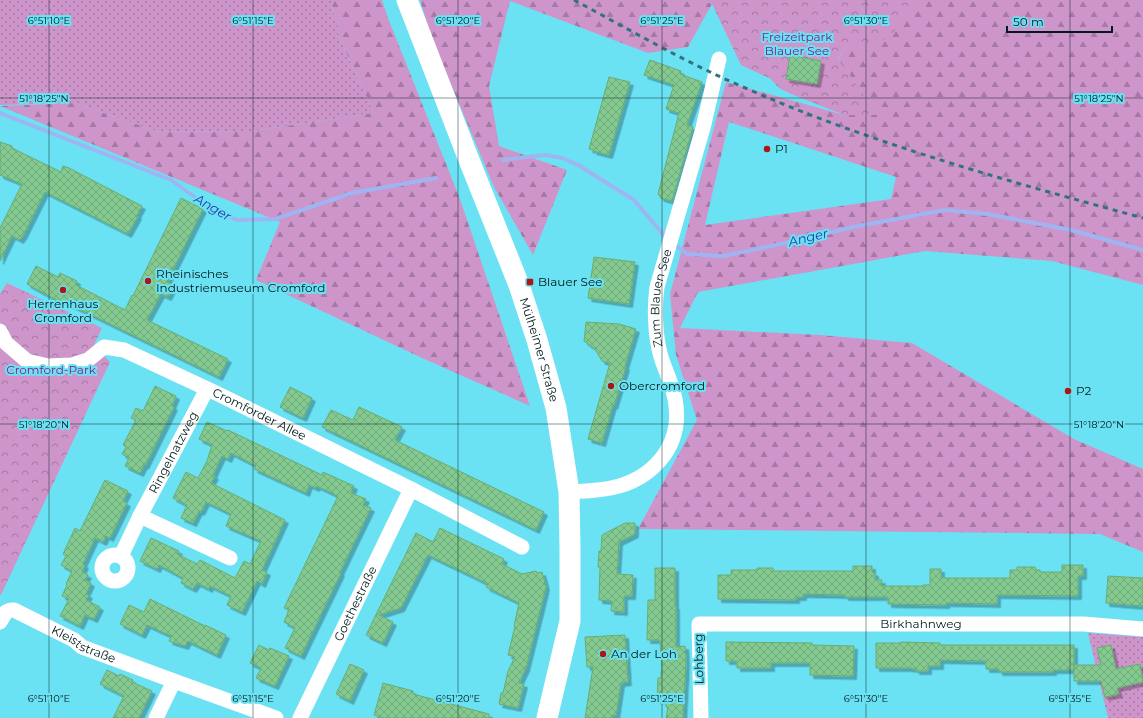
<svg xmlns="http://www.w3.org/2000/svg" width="1143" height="718" font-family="Montserrat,sans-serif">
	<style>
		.grass { fill: url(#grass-dots) }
		.forest { fill: url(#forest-firs); fill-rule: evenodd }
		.park { fill: url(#park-crowns) }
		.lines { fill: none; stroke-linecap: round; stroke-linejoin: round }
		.stream { stroke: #9eb5f2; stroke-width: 4 }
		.building { fill: url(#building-cross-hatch); stroke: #68ac73; filter: url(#shadow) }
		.minor { stroke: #fff; stroke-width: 15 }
		.secondary { stroke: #fff; stroke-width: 21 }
		.rail { stroke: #30737d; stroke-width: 3; stroke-dasharray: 5 5; stroke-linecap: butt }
		.ticks { fill: none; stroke: #011a1d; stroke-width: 1; stroke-opacity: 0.45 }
		.poi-dot { fill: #aa1815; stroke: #6be2f3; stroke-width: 1.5 }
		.labels { text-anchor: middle; stroke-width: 4; stroke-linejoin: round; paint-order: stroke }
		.park-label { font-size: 12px; fill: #861b85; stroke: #6be2f3 }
		.poi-label { font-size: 12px; fill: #011a1d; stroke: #6be2f3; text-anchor: start }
		.street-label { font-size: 12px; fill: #011a1d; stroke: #6be2f3 }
		.water-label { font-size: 13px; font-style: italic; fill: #2338aa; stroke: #6be2f3 }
		.ticks-label { font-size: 10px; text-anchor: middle; fill: #011a1d; stroke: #6be2f3; stroke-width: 4; stroke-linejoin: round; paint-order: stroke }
	</style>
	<defs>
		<pattern id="grass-dots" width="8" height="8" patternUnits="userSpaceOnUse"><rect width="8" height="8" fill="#ce95cb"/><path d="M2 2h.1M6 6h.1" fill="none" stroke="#a579a4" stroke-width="1.8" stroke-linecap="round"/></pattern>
		<pattern id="forest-firs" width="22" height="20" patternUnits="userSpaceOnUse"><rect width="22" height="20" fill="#ce95cb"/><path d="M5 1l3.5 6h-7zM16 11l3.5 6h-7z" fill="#a579a4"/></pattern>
		<pattern id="park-crowns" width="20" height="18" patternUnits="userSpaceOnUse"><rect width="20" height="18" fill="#ce95cb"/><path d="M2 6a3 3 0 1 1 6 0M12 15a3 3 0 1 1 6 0" fill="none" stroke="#a579a4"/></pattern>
		<pattern id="building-cross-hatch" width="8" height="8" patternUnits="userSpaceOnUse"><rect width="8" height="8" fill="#84c98f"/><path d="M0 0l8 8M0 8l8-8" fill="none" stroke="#70ac7b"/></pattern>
		<filter id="shadow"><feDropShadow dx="3.5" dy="3.5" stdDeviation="0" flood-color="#0004"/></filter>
	</defs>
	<rect width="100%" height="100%" fill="#6be2f3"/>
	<g class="grass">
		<path d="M0,0h331l9,39 34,74 -122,18 -93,1 -84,-29 -75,2z"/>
		<path d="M1088,633l55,4v81h-35z"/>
	</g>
	<g class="forest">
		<path d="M331,0h51l6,18 72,181 70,207 -108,-48 -166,-78 24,-58 -280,-116 75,-3 84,29 93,-1 122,-18 -34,-74z"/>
		<path d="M420,0h283l9,4 -24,43 -40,6 -138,-52 -21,85 10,60 68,24 -34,85 -39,-68 -62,-148z"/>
		<path d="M919,0h224v285l-91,-24 -127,-10 -227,41 -18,36 140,7 92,8 162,96 69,30v83l-43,-18 -462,-5 59,-109 -21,-65 -6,-61 56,-212 118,33h31l1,-3 -38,-52 9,-17 21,6zM729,122l167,55 -5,22 -186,26z"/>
	</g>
	<g class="park">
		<path d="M703,0h216l-28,35 -23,14 -21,-5 -9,15 38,53 -1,3h-31l-53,-21 -12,-6 -8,-9 -30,-14 -29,-61z"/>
		<path d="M7,283l95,45 -8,17 16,17 -109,233 -1,-1v-300z"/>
	</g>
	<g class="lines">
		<g class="stream">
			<path d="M0,113l171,67 39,28 27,12 38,-1 77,-26 84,-15"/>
			<path d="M503,160l23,-3 20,-2 16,3 16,7 56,35 28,33 6,5"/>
			<path d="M673,243l14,11 36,2 58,-12 72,-17 92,-17 42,4 84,16 72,20"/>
		</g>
	</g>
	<g class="building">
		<path d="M790,55l31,6 -4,23 -31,-5z"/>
		<path d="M650,60l31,11 -1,3 22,8 -15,43 6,2 -21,74 -11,-3 -3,-4 21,-81 -13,-4 8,-24 -30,-10z"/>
		<path d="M609,77l21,5 -21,73 -16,-4 1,-1 -5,-1z"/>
		<path d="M0,142l12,4v2l49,24 2,-6 6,2 73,38 -5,9 1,1 -10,18 -83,-42 -22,44 -3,4 -8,-4 -12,25v-33l22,-44 -22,-9z"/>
		<path d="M181,198l22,11 -36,73 7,3 -6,12 -7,-3 -14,26 81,39 -9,18 -144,-70 -13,-5v1l-35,-19 9,-18 22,11 2,-4 17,8 -1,4 49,25 7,-15 1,1z"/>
		<path d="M594,257l41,5 -6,42 -41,-6z"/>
		<path d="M586,322l33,2 17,5 -11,37 1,1 -12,39 -1,-1 -11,38 -14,-4 22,-76 -8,-2 -7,-12 -11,-8z"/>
		<path d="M155,386l21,10 -4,10 2,1 -29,59 -1,-1 -4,8 -15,-7 4,-8 -7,-4 4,-7 -3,-2 13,-25 -5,-2 5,-10 7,3z"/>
		<path d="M290,387l22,11 -9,20 -23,-11z"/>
		<path d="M359,407l43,20 -7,13 149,72 -8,18 -214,-103 9,-17 22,10z"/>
		<path d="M207,422l20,9 1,-1 94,45 1,-3 31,14 -3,7 15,6 -3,6 8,3 -31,64 1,1 -40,83 -16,-8 10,-20 -11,-6 5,-12 -5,-2 54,-112 -21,-10 -1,2 -7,-3 -3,8 -52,-24 2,-3 -25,-13 -3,6 -6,-3 -9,19 2,1 -4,7 74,37 -23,50 5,2 -5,12 -5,-3 -15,31 -15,-7 4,-9 -21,-10 -1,3 -12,-6 -4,6 -12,-6 2,-5 -24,-13 -2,4 -17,-8 11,-23 28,13 -2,3 20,10 3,-4 35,18 9,-17 6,3 11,-23 -35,-15 5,-12 -25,-12 -5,10 -2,-1 -6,12 -12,-5 6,-13 -14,-7 13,-26 12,6 9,-17 5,-16 -13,-6z"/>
		<path d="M105,480l23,11 -5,10 4,2 -17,35 -4,-2 -3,6 -8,-4 -12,26 2,1 -3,7 6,3 -3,5 6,3 -5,11 3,1 -3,5 14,7 -6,12 -9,-4 -5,11 -20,-10 9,-17 -7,-3 5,-11 -1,-1 6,-13 -11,-6 5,-9 -3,-2 12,-26 5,3z"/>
		<path d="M625,523h10v11l-16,8 -2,32 16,1 -1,21h-8v16l-13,-1 1,-10 -13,-1 1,-33h-2l1,-16h2l1,-16z"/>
		<path d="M440,528l64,31 -2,5 20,10 14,-3 1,2 5,-1 4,15 -20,81 -7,15 5,1 -6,24 -19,-4 2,-11h2l5,-22 7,-14 -7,-2 7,-29h-1l5,-23 -33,-16 2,-3 -16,-8 -44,-21 -27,53 -22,7 14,7 -10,21 -17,-8 50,-102 17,9z"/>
		<path d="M1062,565h21v11h-5v20l-81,-1v9l-51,-1v2l-58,-1v-7h-43v-2l-42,-1v3h-7v3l-78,-1v-24h13v-5h26v-2h16v3h80v-5h19v6l3,1v7h7l-1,6h42v-1h7v-16h11v9h69v-8h7v-3h18l1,3h4v2h22z"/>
		<path d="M655,568h20v38h1v41l9,-1 1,16 -3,56h-17l2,-11h-2v-7h-9l1,-22h3v-7h1l-2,-31h-13l1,-40h7z"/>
		<path d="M1108,576l35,2v28l-37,-3z"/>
		<path d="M150,599l55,27v-1l21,10 -9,20 -29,-14 -3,5 -16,-5 2,-5 -24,-11 -5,10 -22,-11 9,-19 15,7z"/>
		<path d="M625,635l3,47 -7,1 -5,33 -2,-1 -1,3h-28l8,-51h-6l-2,-30z"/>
		<path d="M726,642l86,1v2l42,1 -1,30 -43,-1v-12h-39v5h-34v-7h-11z"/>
		<path d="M901,642l39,1v2h134v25h-21v2h-54v-3h-13v-8l-46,-1v6h-12v5h-12v-2l-8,-1h-32v-25h25z"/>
		<path d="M259,645l10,5 1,-2 19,8 -14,30 -19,-8 5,-10 -11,-5z"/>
		<path d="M1111,645l5,24 24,-5 3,18 -26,6 2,6 -14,3 -4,-16h-27v-16h27l-4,-17z"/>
		<path d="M350,664l14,6 -14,31 -14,-7z"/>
		<path d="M107,670l12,6 1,-2 13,6 -1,2 20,9 -13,27h-26l11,-22 -24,-12z"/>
		<path d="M383,683l30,8v3l76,20v4h-105l-10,-3z"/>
	</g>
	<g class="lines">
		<g class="minor">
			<path id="s1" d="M0,331l6,12 21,18 21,5 24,-1 16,-5 16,-13 20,3 92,43 195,96 111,58"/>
			<path id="s2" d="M569,492c14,-1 28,-1 42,-4 40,-8 70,-40 65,-82 -1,-17 -10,-33 -15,-49 -6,-21 -7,-49 -4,-70l46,-159 16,-69"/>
			<path d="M140,516l90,42"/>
			<circle cx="115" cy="568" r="13"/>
			<path id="s3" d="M121,556l19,-40 67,-127"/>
			<path id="s4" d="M0,622l6,-10 5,-2h3l60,30 8,7 92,34 102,37"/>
			<path d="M156,718l18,-37"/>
			<path id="s5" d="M300,718l111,-229"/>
			<path id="s6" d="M701,718l-2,-94h385l59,5"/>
		</g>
		<path class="secondary" id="s7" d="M407,0l62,160 50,125 18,55 19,68 13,84 1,57v72l-23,97"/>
		<path class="rail" d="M574,0c56,30 111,62 169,87 129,57 265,94 400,131"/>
	</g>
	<path class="ticks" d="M49,0v718M253,0v718M458,0v718M662,0v718M866,0v718M1070,0v718M0,98h1143M0,424h1143"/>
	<g class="poi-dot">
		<circle cx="767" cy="149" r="4"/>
		<circle cx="148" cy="281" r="4"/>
		<rect x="526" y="278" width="8" height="8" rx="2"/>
		<circle cx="63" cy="290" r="4"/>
		<circle cx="611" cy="386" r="4"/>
		<circle cx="1068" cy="391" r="4"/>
		<circle cx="603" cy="654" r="4"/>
	</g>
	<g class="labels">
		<g class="park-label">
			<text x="797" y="41">Freizeitpark<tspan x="797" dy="14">Blauer See</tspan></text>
			<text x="51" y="374">Cromford-Park</text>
		</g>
		<g class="poi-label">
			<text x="775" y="153">P1</text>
			<text x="156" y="278">Rheinisches<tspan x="156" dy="14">Industriemuseum Cromford</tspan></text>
			<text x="538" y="286">Blauer See</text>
			<text x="63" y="308" text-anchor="middle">Herrenhaus<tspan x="63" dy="14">Cromford</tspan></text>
			<text x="619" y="390">Obercromford</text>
			<text x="1076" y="395">P2</text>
			<text x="611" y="658">An der Loh</text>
		</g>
		<g class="street-label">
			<text dy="4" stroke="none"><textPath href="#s2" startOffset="269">Zum Blauen See</textPath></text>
			<text dy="4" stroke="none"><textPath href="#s7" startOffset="374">Mülheimer Straße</textPath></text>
			<text dy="4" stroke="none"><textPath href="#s1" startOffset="294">Cromforder Allee</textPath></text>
			<text dy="4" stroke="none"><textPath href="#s3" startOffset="116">Ringelnatzweg</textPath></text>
			<text dy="4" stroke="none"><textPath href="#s5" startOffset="127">Goethestraße</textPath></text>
			<text dy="4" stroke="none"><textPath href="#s6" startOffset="316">Birkhahnweg</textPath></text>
			<text dy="4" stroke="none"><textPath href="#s4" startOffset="98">Kleiststraße</textPath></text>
			<text transform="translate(699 659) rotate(-91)" y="4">Lohberg</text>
		</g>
		<g class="water-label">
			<text transform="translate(213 207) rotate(30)" y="5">Anger</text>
			<text transform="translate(808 237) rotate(-13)" y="5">Anger</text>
		</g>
	</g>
	<g class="ticks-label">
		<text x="49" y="24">6°51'10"E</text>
		<text x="253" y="24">6°51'15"E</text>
		<text x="458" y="24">6°51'20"E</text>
		<text x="662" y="24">6°51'25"E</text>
		<text x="866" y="24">6°51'30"E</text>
		<text x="44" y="102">51°18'25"N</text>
		<text x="1099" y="102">51°18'25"N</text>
		<text x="44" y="428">51°18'20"N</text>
		<text x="1099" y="428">51°18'20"N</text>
		<text x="49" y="702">6°51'10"E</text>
		<text x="253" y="702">6°51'15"E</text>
		<text x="458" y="702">6°51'20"E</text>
		<text x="662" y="702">6°51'25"E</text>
		<text x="866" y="702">6°51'30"E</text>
		<text x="1070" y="702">6°51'35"E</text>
	</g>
	<path d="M1007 26v6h105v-6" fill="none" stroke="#011a1d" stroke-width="2"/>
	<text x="1013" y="26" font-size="12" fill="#011a1d" stroke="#6be2f3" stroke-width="3" paint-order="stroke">50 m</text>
</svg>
